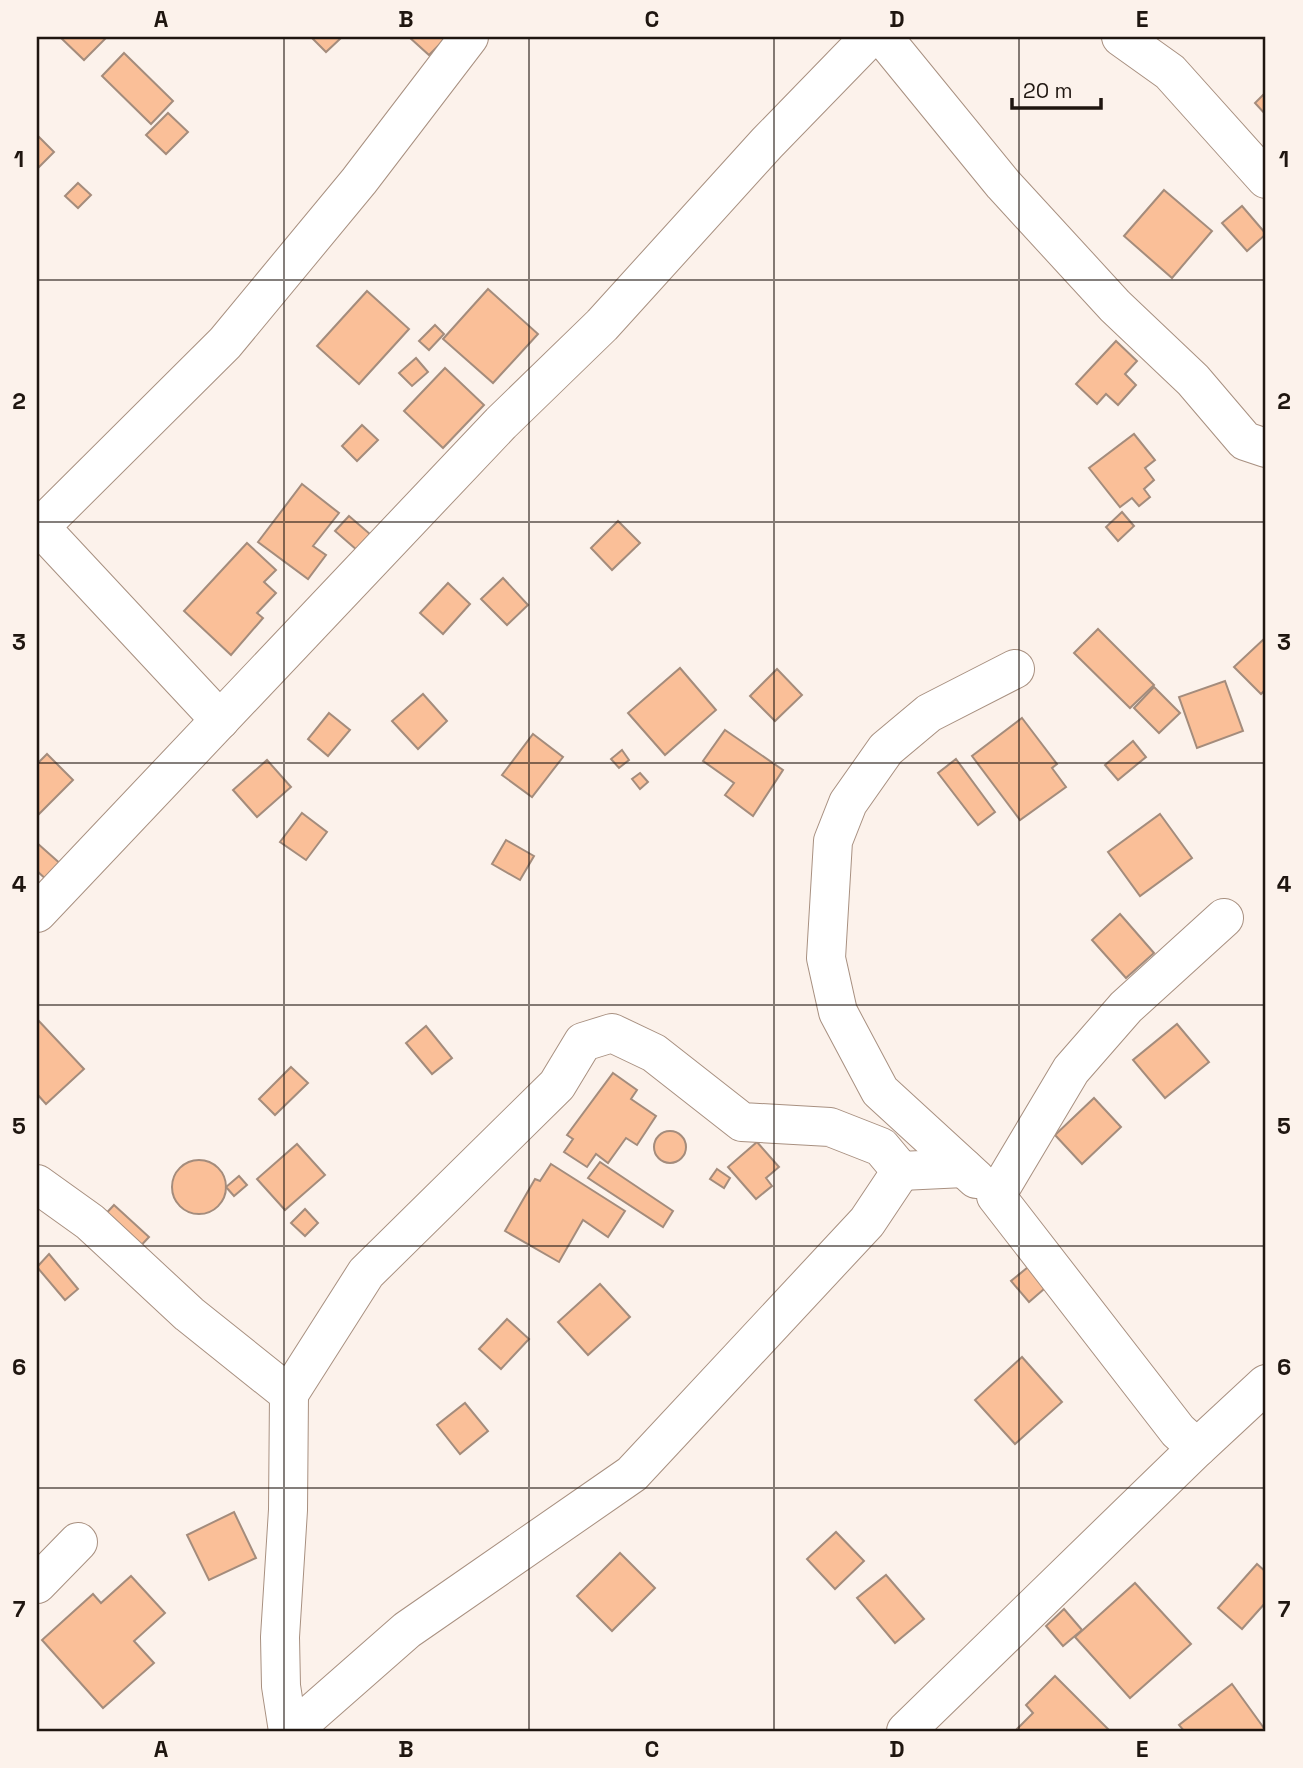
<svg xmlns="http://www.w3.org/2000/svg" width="1303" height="1768" font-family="'Space Grotesk',sans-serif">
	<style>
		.building { fill: #fabf98; stroke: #a48c7c; stroke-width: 2 }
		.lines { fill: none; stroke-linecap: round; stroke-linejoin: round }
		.minor-casing { stroke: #a89080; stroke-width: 40 }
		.minor { stroke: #fff; stroke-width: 38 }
		.grid { fill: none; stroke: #1f1610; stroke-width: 2; stroke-opacity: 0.55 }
		.neatline { fill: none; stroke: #1f1610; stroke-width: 2.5 }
		.grid-label { font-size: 23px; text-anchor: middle; font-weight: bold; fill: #1f1610 }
	</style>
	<rect width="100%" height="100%" fill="#fcf2eb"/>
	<g class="building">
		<path d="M60,37h42l3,2 -21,21z"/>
		<path d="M311,37h29l1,1 -15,14z"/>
		<path d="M409,37h38l-18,18z"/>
		<path d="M124,53l49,48 -22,23 -49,-48z"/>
		<path d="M1266,92v23l-11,-12z"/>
		<path d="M168,113l20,19 -22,22 -20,-19z"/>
		<path d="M37,135l17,17 -17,17z"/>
		<path d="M78,183l13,12 -13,13 -13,-12z"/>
		<path d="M1164,190l48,41 -40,47 -48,-42z"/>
		<path d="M1242,206l24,28 -19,17 -25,-28z"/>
		<path d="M488,289l50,45 -45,49 -50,-44z"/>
		<path d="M367,291l42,38 -50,55 -42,-38z"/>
		<path d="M435,325l9,9 -15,16 -10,-9z"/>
		<path d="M1116,341l21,20 -12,13 11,11 -18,20 -12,-11 -9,10 -21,-20z"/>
		<path d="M416,358l12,14 -16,14 -13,-13z"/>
		<path d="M445,368l39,37 -41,43 -39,-37z"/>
		<path d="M362,425l16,15 -21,21 -15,-15z"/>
		<path d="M1134,434l21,26 -10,8 9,12 -10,9 6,8 -11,9 -7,-8 -12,9 -31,-39z"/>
		<path d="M302,484l37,29 -26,33 13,9 -18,24 -50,-37z"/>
		<path d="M1122,512l12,14 -16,15 -12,-14z"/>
		<path d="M349,516l29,25 -13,16 -30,-26z"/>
		<path d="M618,521l22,22 -28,27 -21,-22z"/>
		<path d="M247,543l29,27 -12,12 12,11 -19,20 6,5 -32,37 -47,-44z"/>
		<path d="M503,578l25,27 -21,20 -26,-26z"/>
		<path d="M448,583l22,21 -27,30 -23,-21z"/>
		<path d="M1098,629l56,56 -24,23 -56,-55z"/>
		<path d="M1266,637v52l-5,5 -27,-27z"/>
		<path d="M680,668l36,42 -51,45 -37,-42z"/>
		<path d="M777,669l25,26 -27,26 -25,-25z"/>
		<path d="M1225,681l18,50 -46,17 -18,-51z"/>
		<path d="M1154,687l26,26 -21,20 -25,-25z"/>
		<path d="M423,694l24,27 -29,28 -26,-28z"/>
		<path d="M329,713l21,17 -22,26 -20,-17z"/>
		<path d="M1022,718l35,46 -5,4 14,19 -46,33 -48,-64z"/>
		<path d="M725,730l58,40 -30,46 -28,-21 9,-12 -31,-22z"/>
		<path d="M533,734l30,23 -31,40 -30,-22z"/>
		<path d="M1133,741l13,16 -28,23 -13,-15z"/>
		<path d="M622,750l7,10 -10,8 -8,-9z"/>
		<path d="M47,754l26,26 -36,36v-52z"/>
		<path d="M956,759l39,53 -17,13 -40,-52z"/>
		<path d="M267,760l24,27 -34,30 -24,-27z"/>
		<path d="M640,773l8,9 -8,7 -8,-10z"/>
		<path d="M302,813l25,19 -21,28 -26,-18z"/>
		<path d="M1160,814l32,44 -52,38 -32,-44z"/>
		<path d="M506,840l28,16 -14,24 -28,-16z"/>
		<path d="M37,843l26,23 -15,15 -11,-10z"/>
		<path d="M1120,914l34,39 -28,25 -34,-38z"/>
		<path d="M37,1019l47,50 -38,35 -9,-10z"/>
		<path d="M1177,1024l32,38 -44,36 -32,-38z"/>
		<path d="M426,1026l26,32 -20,16 -26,-31z"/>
		<path d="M291,1067l17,16 -33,32 -16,-16z"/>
		<path d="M613,1073l24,17 -6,9 25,17 -19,29 -11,-7 -18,25 -12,-9 -9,13 -23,-15 9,-13 -6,-4z"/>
		<path d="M1094,1098l27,29 -39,37 -27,-29z"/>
		<circle cx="670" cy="1147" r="16"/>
		<path d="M757,1142l22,25 -13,11 6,8 -16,13 -28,-32z"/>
		<path d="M297,1144l28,31 -40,35 -28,-31z"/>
		<circle cx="199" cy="1187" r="27"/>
		<path d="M600,1162l73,49 -10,16 -75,-49z"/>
		<path d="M551,1164l74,47 -17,26 -25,-17 -24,42 -54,-31 30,-52 5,2z"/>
		<path d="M717,1169l13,9 -6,10 -14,-9z"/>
		<path d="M239,1176l8,9 -13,11 -8,-9z"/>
		<path d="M114,1205l35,32 -15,16 -35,-32z"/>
		<path d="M305,1209l13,14 -13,13 -14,-13z"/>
		<path d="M49,1254l29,35 -13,11 -28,-33z"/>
		<path d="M1033,1263l18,20 -22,19 -18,-21z"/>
		<path d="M600,1284l30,33 -42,38 -30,-33z"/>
		<path d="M507,1319l22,20 -28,30 -22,-20z"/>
		<path d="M1022,1357l40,45 -47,42 -40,-44z"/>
		<path d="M465,1403l23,28 -28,23 -23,-29z"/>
		<path d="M234,1512l22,46 -47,22 -22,-45z"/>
		<path d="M836,1532l28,29 -29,28 -28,-30z"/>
		<path d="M620,1553l35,35 -43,43 -35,-35z"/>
		<path d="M1257,1564l9,8v30l-24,27 -24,-21z"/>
		<path d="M886,1575l38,44 -29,24 -38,-45z"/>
		<path d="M131,1576l34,37 -31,28 20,22 -51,45 -61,-68 51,-46 8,9z"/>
		<path d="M1135,1583l56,61 -61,54 -55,-61z"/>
		<path d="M1064,1609l18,21 -19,16 -17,-20z"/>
		<path d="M1055,1676l55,55h-95l18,-18 -7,-8z"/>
		<path d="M1232,1684l34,47h-82l-5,-6z"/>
	</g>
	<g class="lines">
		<defs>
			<g id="minor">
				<path d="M883,37l120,147 112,122 78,74 52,61 21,7"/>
				<path d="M1121,37l49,35 96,107"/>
				<path d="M40,527l180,193"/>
				<path d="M37,530l188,-187 134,-162 110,-144"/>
				<path d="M37,913l464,-490 101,-98 165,-182 103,-106"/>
				<path d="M976,1179l-96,-88 -42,-79 -12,-54 7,-117 15,-38 38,-54 43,-36 86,-44"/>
				<path d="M37,1184l53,38 99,92 100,80 77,-121 191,-188 26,-43 29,-9 42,20 88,69 88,5 51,20 20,24 63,-3"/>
				<path d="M1197,1448l-19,-17 -182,-235 75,-126 55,-63 98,-89"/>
				<path d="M37,1584l41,-42"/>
				<path d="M288,1731l-7,-45 -1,-49 8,-127 1,-116"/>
				<path d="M292,1731l115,-101 225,-156 235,-252 34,-51"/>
				<path d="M906,1731l291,-283 69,-64"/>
			</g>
		</defs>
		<use href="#minor" class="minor-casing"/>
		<use href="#minor" class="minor"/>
	</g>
	<path class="grid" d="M284,37v1694M529,37v1694M774,37v1694M1019,37v1694M37,280h1229M37,522h1229M37,763h1229M37,1005h1229M37,1246h1229M37,1488h1229"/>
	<rect width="1303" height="1768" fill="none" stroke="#fcf2eb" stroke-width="77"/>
	<path d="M1012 98v10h89v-10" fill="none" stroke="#1f1610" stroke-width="3.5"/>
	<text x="1023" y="98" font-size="21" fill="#1f1610" stroke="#fcf2eb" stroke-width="5" paint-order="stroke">20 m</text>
	<rect x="38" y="38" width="1226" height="1692" class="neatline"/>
	<g class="grid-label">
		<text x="161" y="27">A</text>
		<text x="406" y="27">B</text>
		<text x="652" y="27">C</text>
		<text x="897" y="27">D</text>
		<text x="1142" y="27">E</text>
		<text x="19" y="167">1</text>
		<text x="1284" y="167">1</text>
		<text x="19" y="409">2</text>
		<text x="1284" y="409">2</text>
		<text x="19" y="650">3</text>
		<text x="1284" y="650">3</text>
		<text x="19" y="892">4</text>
		<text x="1284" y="892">4</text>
		<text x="19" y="1134">5</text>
		<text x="1284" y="1134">5</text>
		<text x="19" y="1375">6</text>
		<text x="1284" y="1375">6</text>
		<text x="19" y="1617">7</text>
		<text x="1284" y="1617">7</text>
		<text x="161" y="1757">A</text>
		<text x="406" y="1757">B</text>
		<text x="652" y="1757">C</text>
		<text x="897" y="1757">D</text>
		<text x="1142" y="1757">E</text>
	</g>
</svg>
